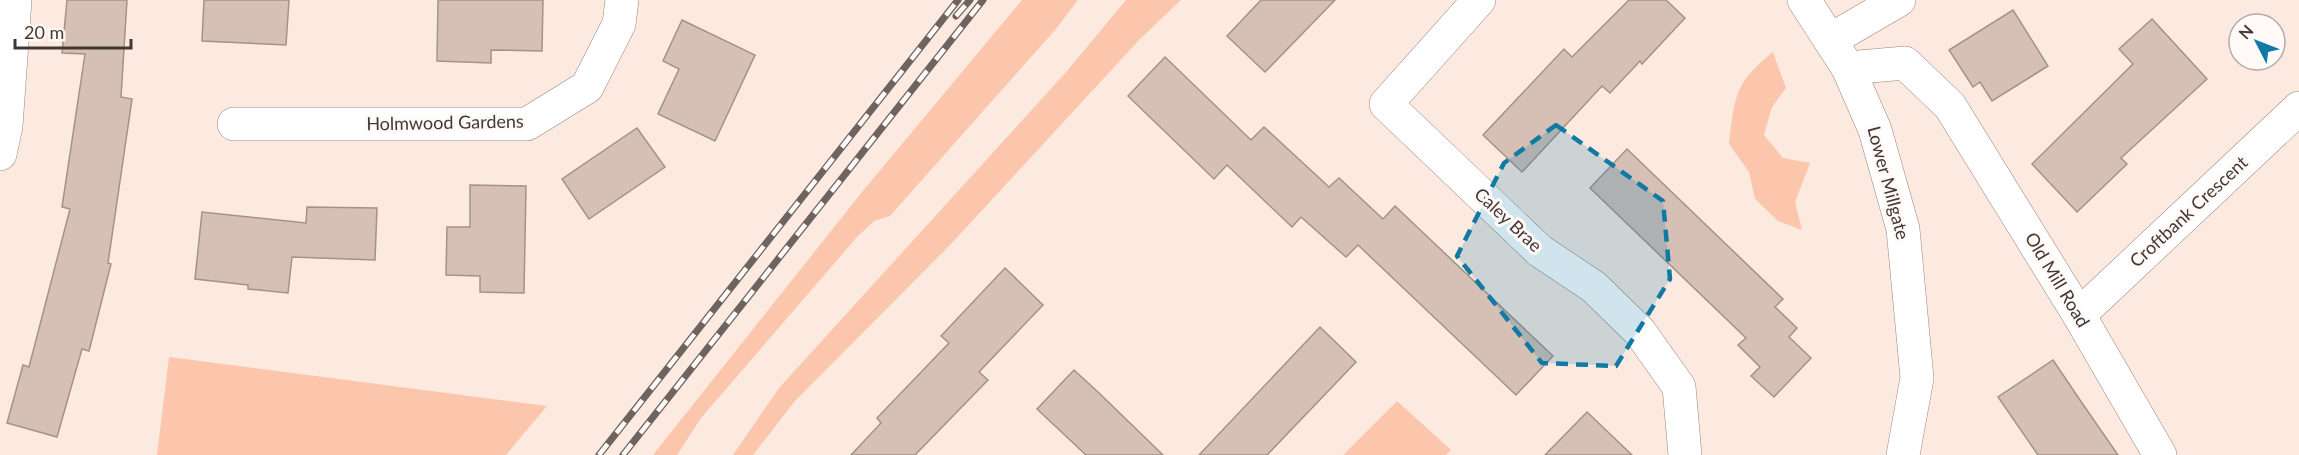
<svg xmlns="http://www.w3.org/2000/svg" width="2299" height="455" font-family="Lato,sans-serif">
	<style>
		.green { fill: #fbc6ab }
		.building { fill: #d6c0b5; stroke: #a69187; stroke-width: 1.5 }
		.lines { fill: none; stroke-linecap: round; stroke-linejoin: round }
		.minor-casing { stroke: #9a857b; stroke-width: 34 }
		.minor { stroke: #fff; stroke-width: 33 }
		.rail-casing { stroke: #6e635e; stroke-width: 7 }
		.rail { stroke: #fffaf8; stroke-width: 4.5; stroke-dasharray: 14; stroke-linecap: butt }
		.marked { fill: #107aa4; fill-opacity: 0.2; stroke: #107aa4; stroke-width: 4.5; stroke-dasharray: 12 8; stroke-linejoin: round }
		.labels { text-anchor: middle; stroke-width: 6; stroke-linejoin: round; paint-order: stroke }
		.street-label { font-size: 18px; fill: #413834; stroke: #fffaf8 }
	</style>
	<rect width="100%" height="100%" fill="#fceae1"/>
	<g class="green">
		<path d="M1022,0h56l-23,30 -165,186 -16,5 -17,16 -156,181 -24,37h-24l209,-263z"/>
		<path d="M1126,0h55l-41,39 -189,205 -156,157 -42,54h-20l46,-67 288,-317z"/>
		<path d="M1773,52l13,36 -14,19 -8,28 19,23 27,5 -15,39 7,28 -24,-9 -23,-22 -6,-27 -20,-28c6,-47 5,-61 44,-92z"/>
		<path d="M169,357l378,49 -41,49h-349z"/>
		<path d="M1397,401l54,49 -5,5h-103z"/>
	</g>
	<g class="building">
		<path d="M67,0h60l-6,97 11,2 -24,164 3,1 -22,87 -7,-2 -25,88 -50,-14 16,-58 6,2 41,-158 -8,-2 23,-153 -23,-1z"/>
		<path d="M204,0h85l-3,45 -84,-4z"/>
		<path d="M438,0h105l-1,51 -51,-1v13l-54,-2z"/>
		<path d="M1261,0h74l-70,72 -38,-36z"/>
		<path d="M1629,0h37l19,18 -43,46 -2,-3 -30,32 -8,-7 -80,86 -39,-37 81,-86 8,8z"/>
		<path d="M2013,10l35,56 -56,35 -12,-19 -7,5 -24,-37z"/>
		<path d="M2152,19l55,60 -86,79 6,6 -50,48 -45,-48 101,-100 -14,-15z"/>
		<path d="M682,20l73,35 -40,86 -57,-27 21,-45 -16,-8z"/>
		<path d="M1165,57l86,83 13,-13 65,60 10,-9 44,41 12,-13 158,150 -37,39 -158,-150 -12,12 -45,-40 -9,10 -65,-62 -13,14 -86,-83z"/>
		<path d="M637,128l28,39 -76,52 -27,-40z"/>
		<path d="M1627,149l156,150 -8,8 22,21 -8,9 22,21 -37,39 -23,-21 9,-9 -22,-22 8,-7 -156,-150z"/>
		<path d="M470,185l56,1 -2,107 -44,-1v-16l-34,-1 1,-48h23z"/>
		<path d="M307,207l70,1 -2,52 -83,-3 -4,36 -40,-4v-4l-53,-6 7,-67 104,11z"/>
		<path d="M1005,268l38,37 -64,67 9,8 -73,75h-64l30,-32 -4,-5 72,-75 -8,-7z"/>
		<path d="M1320,327l36,35 -89,93h-68z"/>
		<path d="M2053,360l29,43 36,52h-80l-40,-58z"/>
		<path d="M1074,370l25,23 64,62h-77l-49,-46z"/>
		<path d="M1587,412l45,43h-87z"/>
	</g>
	<g class="lines">
		<defs>
			<g id="minor">
				<path d="M1479,0l-93,104 154,147 54,36 46,45 39,55 6,68"/>
				<path d="M1804,0l44,68 27,62 28,99 14,149 -14,77"/>
				<path d="M1832,39l67,-39"/>
				<path d="M1848,68l57,-5 45,43 129,209 81,140"/>
				<path d="M234,124h293l60,-37 32,-63 3,-24"/>
				<path d="M0,154l6,-28 9,-126"/>
				<path d="M2079,315l220,-207"/>
			</g>
		</defs>
		<use href="#minor" class="minor-casing"/>
		<use href="#minor" class="minor"/>
		<defs>
			<g id="rail">
				<path d="M956,16l14,-16"/>
				<path d="M599,455l359,-455"/>
				<path d="M623,455l360,-455"/>
			</g>
		</defs>
		<use href="#rail" class="rail-casing"/>
		<use href="#rail" class="rail"/>
	</g>
	<path class="marked" d="M1556,125l107,76 7,78 -54,87 -74,-3 -85,-107 47,-93z"/>
	<g class="labels">
		<g class="street-label">
			<text transform="translate(445 123) rotate(-1)" y="6">Holmwood Gardens</text>
			<text transform="translate(1888 183) rotate(75)" y="6">Lower Millgate</text>
			<text transform="translate(2189 212) rotate(-43)" y="6">Croftbank Crescent</text>
			<text transform="translate(1508 220) rotate(43)" y="6">Caley Brae</text>
			<text transform="translate(2057 280) rotate(59)" y="6">Old Mill Road</text>
		</g>
	</g>
	<g transform="translate(2257 42) rotate(312)"><circle r="28" fill="#fffaf8" stroke="#b3acaa" stroke-width="1.5"/>
	<path d="M0-4.5L10 22L0 15L-10 22Z" fill="#107aa4"/>
	<text y="-9" font-size="16" font-weight="bold" text-anchor="middle" fill="#413834">N</text>
	</g>
	<path d="M15 39v9h116v-9" fill="none" stroke="#413834" stroke-width="3"/>
	<text x="24" y="39" font-size="18" fill="#413834" stroke="#fffaf8" stroke-width="4.5" paint-order="stroke">20 m</text>
</svg>
